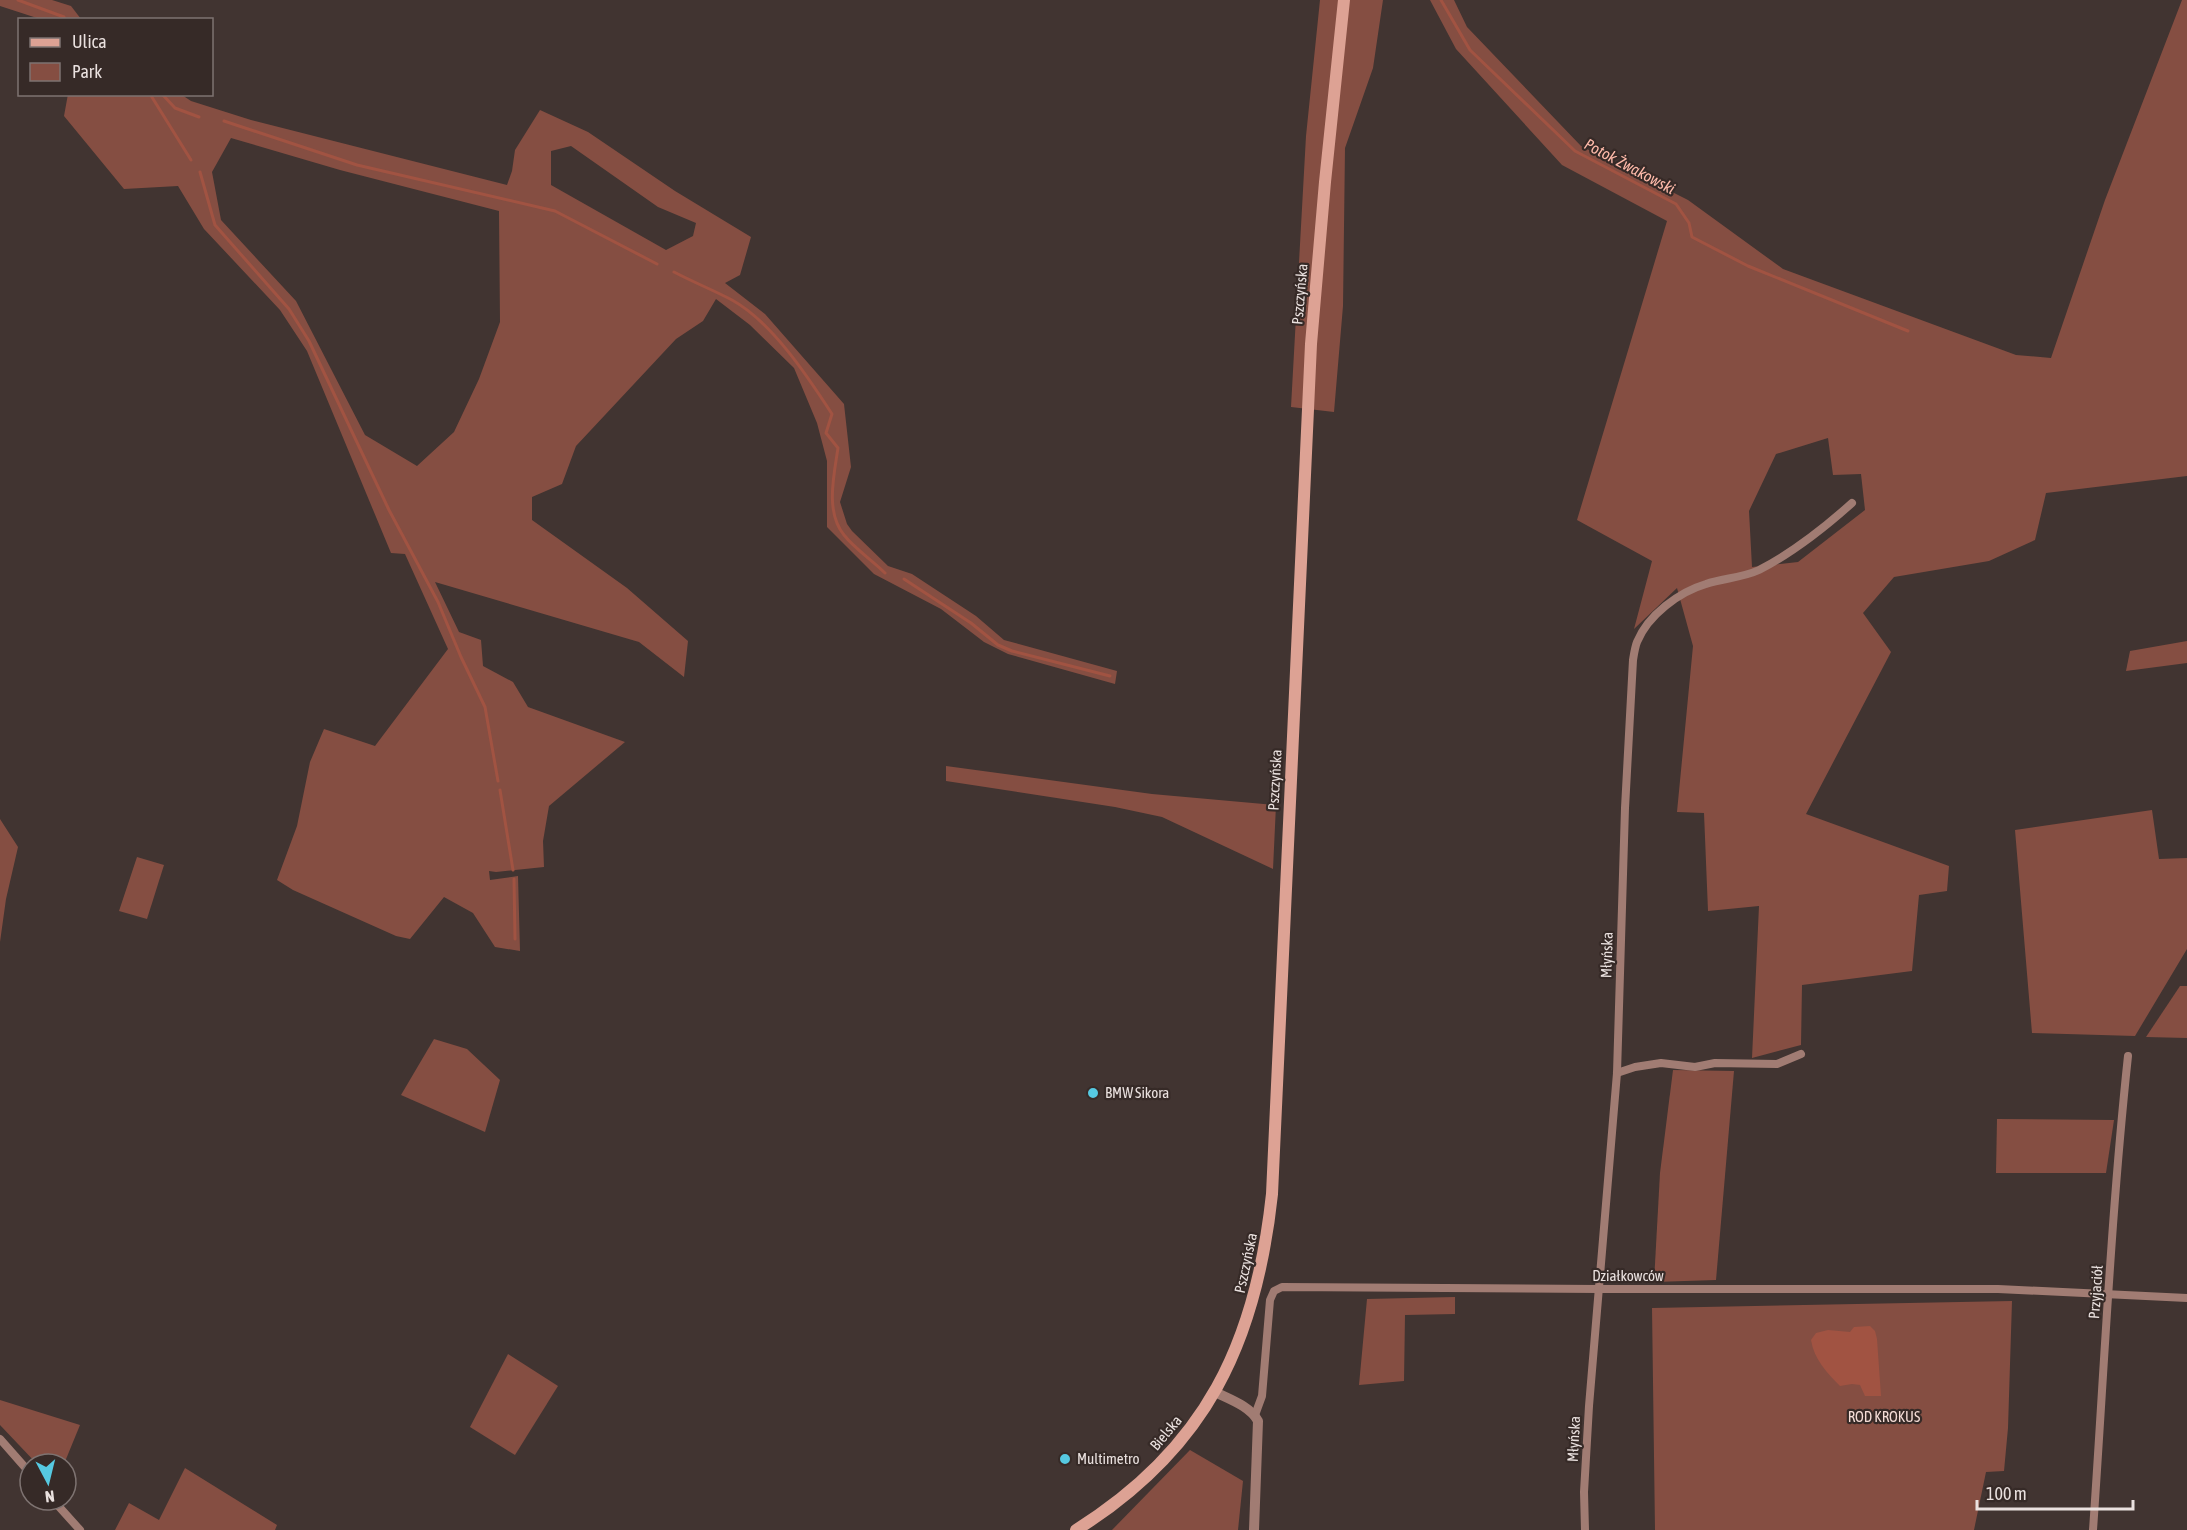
<svg xmlns="http://www.w3.org/2000/svg" width="2187" height="1530" font-family="'Asap Condensed',sans-serif">
	<style>
		.green { fill: #854e42; fill-rule: evenodd }
		.water { fill: #a15342 }
		.lines { fill: none; stroke-linecap: round; stroke-linejoin: round }
		.stream { stroke: #a15342; stroke-width: 3 }
		.minor { stroke: #a17c73; stroke-width: 8 }
		.tertiary { stroke: #a17c73; stroke-width: 10 }
		.secondary { stroke: #dda294; stroke-width: 12 }
		.poi-dot { fill: #56c9e1; stroke: #362a27; stroke-width: 2 }
		.labels { text-anchor: middle; stroke-width: 4.5; stroke-linejoin: round; paint-order: stroke }
		.street-label { font-size: 15px; fill: #eae1df; stroke: #362a27 }
		.poi-label { font-size: 15px; fill: #eae1df; stroke: #362a27; text-anchor: start }
		.park-label { font-size: 15px; fill: #f5ddd7; stroke: #362a27 }
		.water-label { font-size: 16px; font-style: italic; fill: #febaaa; stroke: #362a27 }
	</style>
	<rect width="100%" height="100%" fill="#413431"/>
	<g class="green">
		<path d="M0,0h52l19,6 10,13h-41l-40,-13z"/>
		<path d="M1320,0h63l-10,68 -28,80 -2,158 -9,106 -43,-5 15,-271z"/>
		<path d="M1430,0h24l13,27 114,119 107,54 95,69 233,86 35,3 54,-158 77,-200h5v476l-141,17 -11,47 -46,21 -95,16 -31,36 28,39 -85,162 143,52 -2,25 -28,4 -7,76 -110,14 -1,60 -49,13 7,-152 -51,5 -4,-98 -27,-1 16,-166 -16,-58 -43,41 18,-68 -75,-41 90,-299 -105,-56 -106,-116zM1828,438l5,37 28,-1 4,36 -67,52 -46,5 -3,-56 27,-57z"/>
		<path d="M68,94l114,1 9,6 60,19 256,65 5,-14 3,-21 25,-40 48,22 87,59 76,46 -11,38 -15,8 40,31 79,90 7,63 -11,35 7,22 5,7 36,35 24,8 64,42 28,24 113,31 -2,13 -107,-30 -24,-12 -43,-33 -67,-35 -47,-47v-66l-10,-38 -23,-55 -44,-43 -34,-26 -13,22 -27,18 -100,107 -14,38 -30,13v23l95,68 61,53 -4,36 -45,-35 -204,-60 24,50 22,8 2,26 30,16 15,25 97,35 -76,64 -6,35 1,26 -48,5 -7,-1 1,9 28,-4 2,75 -25,-4 -22,-34 -29,-16 -34,42 -14,-3 -103,-46 -16,-10 20,-54 13,-64 14,-33 51,17 73,-97 -43,-95 -14,-1 -84,-202 -27,-41 -76,-81 -26,-43 -54,3 -60,-73zM231,138l109,32 159,41 1,111 -21,57 -25,53 -37,34 -52,-31 -69,-134 -75,-81 -9,-48zM571,146l87,61 38,16 -3,13 -27,14 -115,-65v-34z"/>
		<path d="M2187,641v22l-61,8 4,-20z"/>
		<path d="M946,766l206,28 124,11 -3,64 -111,-52 -47,-10 -169,-26z"/>
		<path d="M2152,810l7,49 28,-1v91l-52,87 -103,-3 -17,-203z"/>
		<path d="M0,819l18,28 -12,52 -6,43z"/>
		<path d="M137,857l27,8 -17,54 -28,-8z"/>
		<path d="M2180,986h7v52l-41,-1z"/>
		<path d="M434,1039l33,10 33,31 -15,52 -84,-37z"/>
		<path d="M1673,1070l61,1 -18,209 -62,2 6,-109z"/>
		<path d="M1997,1119l117,1 -8,53h-110z"/>
		<path d="M1455,1297v17l-50,1 -1,66 -45,4 8,-86z"/>
		<path d="M2012,1301l-4,127 -4,43 -18,1 -12,58h-319l-3,-222z"/>
		<path d="M508,1354l50,32 -43,69 -45,-28z"/>
		<path d="M0,1400l80,25 -16,39h-27l-37,-39z"/>
		<path d="M1190,1450l53,31 -5,49h-126z"/>
		<path d="M185,1468l92,57 -2,5h-160l14,-27 30,17z"/>
	</g>
	<path class="water" d="M1870,1326l5,5 2,8 4,57h-16l-5,-11 -8,-1 -12,2c-13,-13 -26,-27 -29,-46l5,-7 12,-3 22,2 4,-5z"/>
	<g class="lines">
		<g class="stream">
			<path d="M18,0l46,17 1,3"/>
			<path d="M1441,0l29,50 105,101 101,53 13,19 3,14 56,29 160,65"/>
			<path d="M150,94l41,66"/>
			<path d="M162,94l13,14 24,9"/>
			<path d="M224,121l133,44 198,46 102,53"/>
			<path d="M200,172l15,53 74,84 20,32 80,169 49,92 23,55 24,50 13,74"/>
			<path d="M674,272c19,10 39,18 58,28 40,22 76,77 100,114l-6,19 12,15c-4,27 -13,64 6,87 11,14 28,25 41,38"/>
			<path d="M904,579l67,44 27,22 14,6 98,25"/>
			<path d="M500,790l13,80"/>
			<path d="M514,879l1,60"/>
		</g>
		<g class="minor">
			<path d="M1617,1073l18,-6 26,-4 34,4 20,-4 62,1 24,-10"/>
			<path d="M1255,1415l7,-19 8,-96 4,-9 8,-4 317,2h399l189,9"/>
			<path d="M0,1439l30,34"/>
			<path d="M53,1500l27,30"/>
			<path d="M1585,1530l-1,-38 5,-86 28,-333 8,-265 8,-148c1,-6 2,-13 4,-18 11,-27 42,-50 69,-58 17,-6 36,-6 53,-14 35,-18 64,-41 93,-67"/>
			<path d="M2093,1530c11,-158 18,-316 35,-474"/>
		</g>
		<path class="tertiary" d="M1215,1392c14,7 35,14 43,29l-4,109"/>
		<path class="secondary" d="M1076,1530c130,-81 180,-187 196,-336l39,-850 14,-162 19,-182"/>
	</g>
	<g class="poi-dot">
		<circle cx="1093" cy="1093" r="6"/>
		<circle cx="1065" cy="1459" r="6"/>
	</g>
	<g class="labels">
		<g class="street-label">
			<text transform="translate(1300 294) rotate(-85)" y="5">Pszczyńska</text>
			<text transform="translate(1275 780) rotate(-87)" y="5">Pszczyńska</text>
			<text transform="translate(1607 955) rotate(-88)" y="5">Młyńska</text>
			<text transform="translate(1246 1263) rotate(-78)" y="5">Pszczyńska</text>
			<text x="1628" y="1281">Działkowców</text>
			<text transform="translate(2096 1292) rotate(-86)" y="5">Przyjaciół</text>
			<text transform="translate(1166 1433) rotate(-50)" y="5">Bielska</text>
			<text transform="translate(1574 1439) rotate(-87)" y="5">Młyńska</text>
		</g>
		<g class="poi-label">
			<text x="1105" y="1098">BMW Sikora</text>
			<text x="1077" y="1464">Multimetro</text>
		</g>
		<g class="park-label">
			<text x="1884" y="1422">ROD KROKUS</text>
		</g>
		<g class="water-label">
			<text transform="translate(1630 166) rotate(28)" y="6">Potok Żwakowski</text>
		</g>
	</g>
	<rect x="18" y="18" width="195" height="78" fill="#362a27" stroke="#7e7371" stroke-width="1.5"/>
	<rect x="30" y="38" width="30" height="9" fill="#dda294" stroke="#7e7371" stroke-width="1.5"/>
	<text x="72" y="48" font-size="18" fill="#eae1df">Ulica</text>
	<rect x="30" y="63" width="30" height="18" fill="#854e42" stroke="#7e7371" stroke-width="1.5"/>
	<text x="72" y="78" font-size="18" fill="#eae1df">Park</text>
	<g transform="translate(48 1482) rotate(173)"><circle r="28" fill="#362a27" stroke="#7e7371" stroke-width="1.5"/>
	<path d="M0-4.5L10 22L0 15L-10 22Z" fill="#56c9e1"/>
	<text y="-9" font-size="16" font-weight="bold" text-anchor="middle" fill="#eae1df">N</text>
	</g>
	<path d="M1977 1500v9h156v-9" fill="none" stroke="#eae1df" stroke-width="3"/>
	<text x="1986" y="1500" font-size="18" fill="#eae1df" stroke="#362a27" stroke-width="4.5" paint-order="stroke">100 m</text>
</svg>
